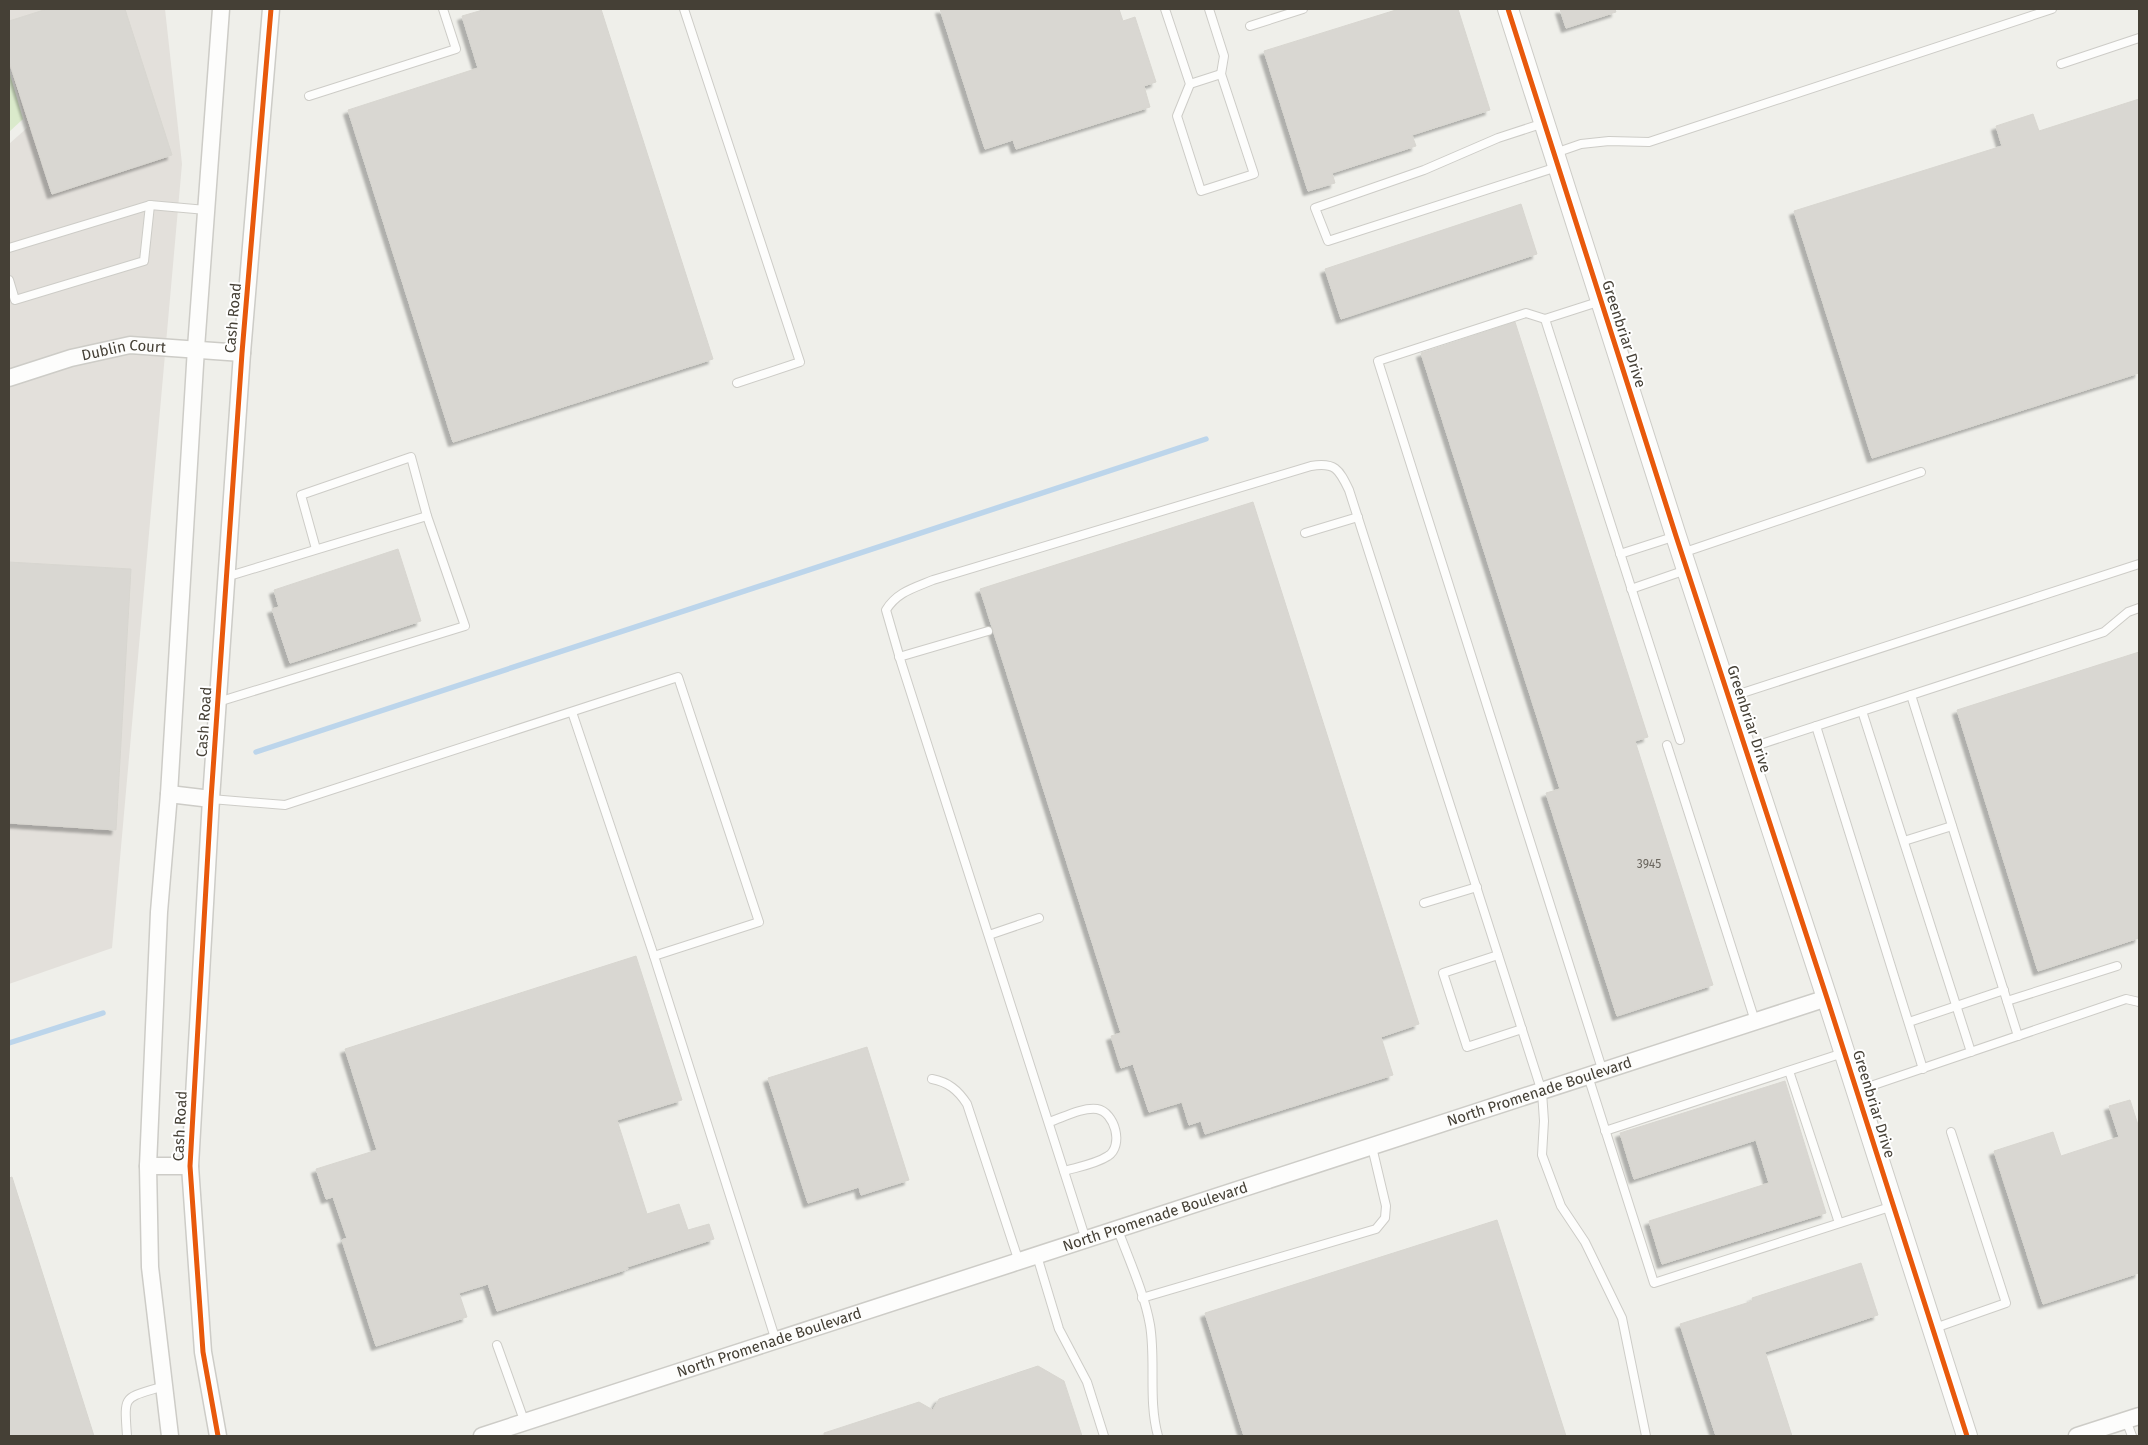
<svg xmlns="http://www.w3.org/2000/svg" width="2148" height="1445" font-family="'Fira Sans',sans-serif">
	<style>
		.industrial { fill: #e3e0db }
		.green { fill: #daeacb }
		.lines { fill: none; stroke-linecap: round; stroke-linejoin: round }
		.stream { stroke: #bcd5eb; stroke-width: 5.5 }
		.building { fill: #d9d7d2; stroke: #d8d6d0; filter: url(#shadow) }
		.service-casing { stroke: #cdccc7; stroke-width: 10 }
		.minor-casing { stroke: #cdccc7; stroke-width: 19 }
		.tertiary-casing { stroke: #cdccc7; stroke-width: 22 }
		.service { stroke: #fdfdfc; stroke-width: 8 }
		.minor { stroke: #fdfdfc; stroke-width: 16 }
		.tertiary { stroke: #fdfdfc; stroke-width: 20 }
		.cycleway-casing { stroke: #fff; stroke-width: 8 }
		.cycleway { stroke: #e8590c; stroke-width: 5 }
		.labels { text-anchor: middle; stroke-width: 4; stroke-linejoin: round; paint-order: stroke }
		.number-label { font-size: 12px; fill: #6b665e }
		.street-label { font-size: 15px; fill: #454036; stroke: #fff }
	</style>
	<defs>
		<filter id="shadow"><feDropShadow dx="-4.5" dy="4.5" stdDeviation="1" flood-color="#0004"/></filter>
	</defs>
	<rect width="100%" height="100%" fill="#efefea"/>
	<path class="industrial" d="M9,9h156l17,155 -70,784 -103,36v-840l18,-16 -18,-66z"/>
	<path class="green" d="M9,71l14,48 -14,13z"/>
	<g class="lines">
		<g class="stream">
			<path d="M256,752l950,-313"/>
			<path d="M9,1043l94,-30"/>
		</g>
	</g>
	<g class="building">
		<path d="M47,9h78l47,146 -120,39 -43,-133v-40z"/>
		<path d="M486,9h115l112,350 -260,83 -105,-332 130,-42 -16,-52z"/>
		<path d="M940,9h179l4,12 12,-4 21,65 -12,4 6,21 -134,42 -3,-9 -28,9z"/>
		<path d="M1399,9h59l32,101 -78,25 4,11 -84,27 3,10 -27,8 -44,-140z"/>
		<path d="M1560,9h55l1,3 -50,16z"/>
		<path d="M2139,99v274l-267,85 -78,-247 208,-65 -6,-20 37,-12 6,17z"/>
		<path d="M1521,204l16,50 -196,65 -16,-50z"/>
		<path d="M1515,322l133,415 -13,4 78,244 -96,31 -71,-223 14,-4 -139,-436z"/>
		<path d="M1253,502l166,522 -38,13 12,38 -188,59 -4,-13 -12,4 -7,-23 -33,10 -16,-48 -12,4 -10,-32 10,-3 -141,-444z"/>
		<path d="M398,549l23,72 -131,42 -18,-54 7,-2 -5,-17z"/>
		<path d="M9,562l122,7 -15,261 -107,-7z"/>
		<path d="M2139,652v286l-101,33 -81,-261z"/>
		<path d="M636,956l46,144 -65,20 30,94 32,-10 9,26 21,-6 5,15 -87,28 1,2 -131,42 -9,-27 -29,9 8,24 -91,29 -34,-106 5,-2 -14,-41 -7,2 -10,-30 61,-19 -32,-101z"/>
		<path d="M867,1047l42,133 -48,15 -2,-8 -51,16 -40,-125z"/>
		<path d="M1785,1081l41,132 -164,51 -13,-43 120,-38 -13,-43 -122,39 -14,-46z"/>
		<path d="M2130,1100l9,28v145l-96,31 -49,-153 59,-19 8,24 58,-19 -10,-31z"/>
		<path d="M12,1177l82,259h-85v-258z"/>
		<path d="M1497,1220l69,216h-322l-39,-123z"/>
		<path d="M1861,1263l17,52 -113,37 27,84h-76l-36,-112 73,-23 -1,-3z"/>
		<path d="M1038,1366l26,15 18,55h-258v-3l95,-31 14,8 6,-11z"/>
	</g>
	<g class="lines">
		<defs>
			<g id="service">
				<path d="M684,9l116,353 -63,21"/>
				<path d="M1165,9l25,75 -13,32 24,75 53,-17 -33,-100 3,-18 -15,-47"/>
				<path d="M1250,26l53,-17"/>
				<path d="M2061,64l78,-26"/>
				<path d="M1190,84l31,-10"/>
				<path d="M309,96l147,-47 -13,-40"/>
				<path d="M1544,123l-46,15 -74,32 -109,38 13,33 229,-74"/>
				<path d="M1555,153l26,-9 28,-3 40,1 403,-133"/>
				<path d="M9,248l141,-43 56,5"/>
				<path d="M9,280l6,20 129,-39 6,-56"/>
				<path d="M1601,301l-56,18 -19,-6 -148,48 225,711"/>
				<path d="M1545,319l135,421"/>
				<path d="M1305,533l53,-16"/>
				<path d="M1682,553l239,-81"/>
				<path d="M1620,554l56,-18"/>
				<path d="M226,577l201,-61"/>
				<path d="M1631,589l55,-19"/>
				<path d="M899,657l89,-26"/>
				<path d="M1911,695l107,341"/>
				<path d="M1730,697l409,-133"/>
				<path d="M218,702l247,-76 -38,-110 -16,-59 -110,38 15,54"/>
				<path d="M1862,711l109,341"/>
				<path d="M572,712l82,244"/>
				<path d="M1816,726l107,343"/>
				<path d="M1667,745l88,276"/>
				<path d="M1746,749l358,-117 24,-20 11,-4"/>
				<path d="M211,799l74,6 393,-128 81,245 -105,34 122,385"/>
				<path d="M1904,841l48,-15"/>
				<path d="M1424,903l53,-16"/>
				<path d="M989,935l50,-17"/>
				<path d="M1498,955l-55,18 24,74 55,-18"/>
				<path d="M2007,1001l110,-35"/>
				<path d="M1909,1022l95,-32"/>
				<path d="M1789,1071l50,152"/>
				<path d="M1588,1076l66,207 239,-77"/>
				<path d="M932,1079c16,3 26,11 35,25l52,158"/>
				<path d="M1859,1090l267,-91 13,3"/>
				<path d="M1049,1122c13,-4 33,-15 48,-13 18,3 27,37 11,47 -12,8 -30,11 -44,15"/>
				<path d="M1605,1131l238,-78"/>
				<path d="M1118,1230c11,30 26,62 32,95 6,36 -2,75 8,111"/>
				<path d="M1086,1240l-185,-578 -15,-52c11,-18 28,-22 47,-30l378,-114c24,-4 28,3 38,24l193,602 2,29 -2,34 19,51 24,36 37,76 24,118"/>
				<path d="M1037,1256l22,73 28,53 17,54"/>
				<path d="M1142,1298l234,-69 9,-11 1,-12 -14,-59"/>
				<path d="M1932,1329l74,-26 -55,-171"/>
				<path d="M497,1345l28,78"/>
				<path d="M2126,1420l6,16"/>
				<path d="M127,1436c-3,-43 -4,-37 37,-50"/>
			</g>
			<g id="minor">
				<path id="s1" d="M9,378l62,-20 59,-13 112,8"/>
				<path d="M169,794l42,5"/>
				<path d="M148,1166h42"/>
				<path d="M170,1436l-20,-169 -2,-101 11,-254 10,-118 27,-446 25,-339"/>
				<path d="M218,1436l-15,-84 -13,-186 21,-367 31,-446 29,-344"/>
				<path id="s2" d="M482,1436l1345,-438"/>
				<path d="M2077,1436l62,-20"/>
			</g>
			<path id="tertiary" d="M1508,9l168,527 151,462 140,438"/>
		</defs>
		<use href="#service" class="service-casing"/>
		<use href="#minor" class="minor-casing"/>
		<use href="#tertiary" class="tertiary-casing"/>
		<use href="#service" class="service"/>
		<use href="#minor" class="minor"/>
		<use href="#tertiary" class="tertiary"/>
		<defs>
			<g id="cycleway">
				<path d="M1508,9l168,527 151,462 140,438"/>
				<path d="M218,1436l-15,-84 -13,-186 21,-367 31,-446 29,-344"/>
			</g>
		</defs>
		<use href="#cycleway" class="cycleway-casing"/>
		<use href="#cycleway" class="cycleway"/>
	</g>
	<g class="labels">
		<g class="number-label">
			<text x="1649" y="868">3945</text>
		</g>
		<g class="street-label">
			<text transform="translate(233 318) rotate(-85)" y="5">Cash Road</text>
			<text transform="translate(1624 334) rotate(72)" y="5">Greenbriar Drive</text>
			<text dy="5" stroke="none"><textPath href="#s1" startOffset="119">Dublin Court</textPath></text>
			<text transform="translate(1749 719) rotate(72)" y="5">Greenbriar Drive</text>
			<text transform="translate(204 722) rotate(-86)" y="5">Cash Road</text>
			<text dy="5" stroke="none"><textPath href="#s2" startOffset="1112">North Promenade Boulevard</textPath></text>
			<text transform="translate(1874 1104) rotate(73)" y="5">Greenbriar Drive</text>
			<text transform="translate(180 1126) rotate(-87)" y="5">Cash Road</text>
			<text dy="5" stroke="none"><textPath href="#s2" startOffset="708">North Promenade Boulevard</textPath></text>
			<text dy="5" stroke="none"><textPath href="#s2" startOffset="302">North Promenade Boulevard</textPath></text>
		</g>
	</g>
	<rect width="2148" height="1445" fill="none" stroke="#454036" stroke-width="20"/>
</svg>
